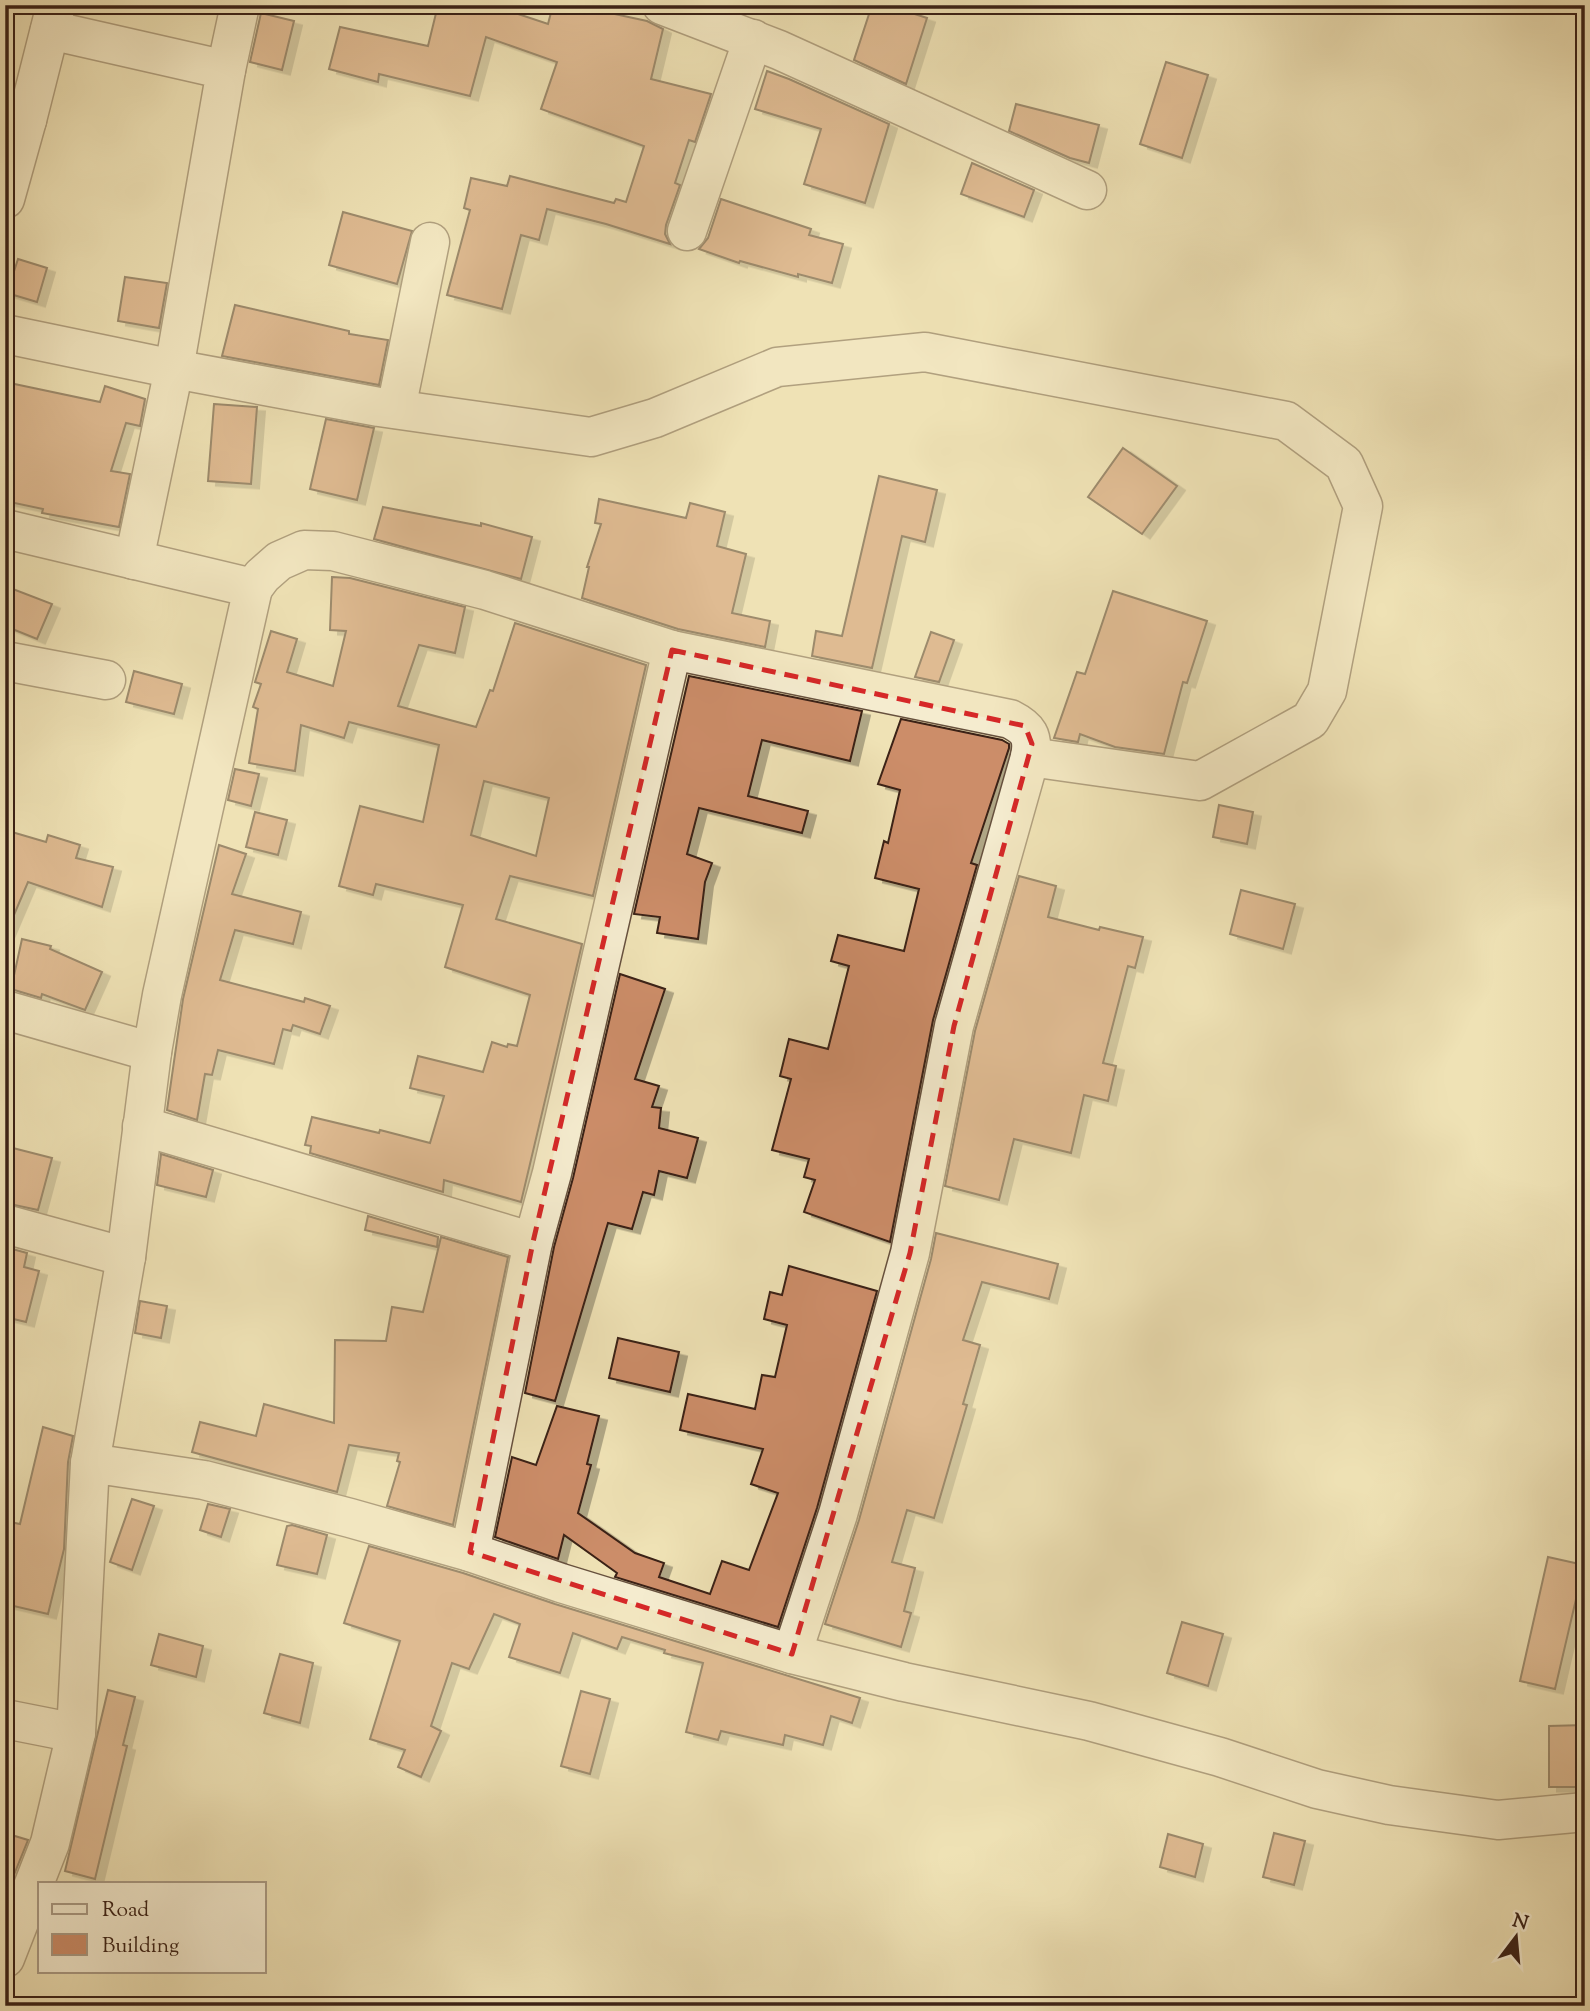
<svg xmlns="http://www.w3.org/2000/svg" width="1590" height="2011" font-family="'Sorts Mill Goudy',serif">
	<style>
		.building { fill: #cc8d69; stroke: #3a2116; stroke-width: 2; fill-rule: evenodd; filter: url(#shadow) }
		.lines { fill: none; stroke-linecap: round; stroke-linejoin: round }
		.minor-casing { stroke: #67513e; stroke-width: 41 }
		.minor { stroke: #f5eccf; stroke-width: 38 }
		.marked { fill: none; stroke: #d62828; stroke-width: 5; stroke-dasharray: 14 9; stroke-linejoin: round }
	</style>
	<defs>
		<filter id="shadow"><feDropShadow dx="8" dy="4.5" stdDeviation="0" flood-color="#0004"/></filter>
	</defs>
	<rect width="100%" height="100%" fill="#efe2b5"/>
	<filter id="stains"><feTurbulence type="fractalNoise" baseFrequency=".00286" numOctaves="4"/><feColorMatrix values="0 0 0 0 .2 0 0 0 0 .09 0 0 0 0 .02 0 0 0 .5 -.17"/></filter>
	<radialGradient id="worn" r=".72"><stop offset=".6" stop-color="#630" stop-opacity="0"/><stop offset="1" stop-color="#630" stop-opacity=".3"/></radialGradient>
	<g class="building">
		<path d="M438,5h53l57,19 5,-19h44l-1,5 51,11 16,8 -12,50 60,15 -16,48 -6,-2 -14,43 5,2 -14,40 -1,9 5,10 -64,-20 -59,-15 -8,31 -18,-5 -19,74 -55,-14 23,-85 -6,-2 7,-30 36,8 3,-10 104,27 2,-4 10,3 18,-56 -103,-37 16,-47 -71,-25 -16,59 -91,-22 -1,8 -49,-13 11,-42 88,19z"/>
		<path d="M872,5h15l40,13 -21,66 -52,-24z"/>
		<path d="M261,13l33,8 -12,49 -32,-8z"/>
		<path d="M1166,62l42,13 -26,83 -42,-14z"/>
		<path d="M767,71l22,8 100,45 -24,79 -61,-19 17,-55 -66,-20z"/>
		<path d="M1016,104l83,21 -10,38 -19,-5 -61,-27z"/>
		<path d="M972,163l62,27 -10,27 -63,-23z"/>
		<path d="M721,199l90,30 -2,6 34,9 -11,39 -34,-9v3l-58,-16 -1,2 -40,-14 9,-11z"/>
		<path d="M343,212l69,19 -15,53 -68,-19z"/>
		<path d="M18,259l29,9 -10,34 -30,-9z"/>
		<path d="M125,277l42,6 -8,45 -41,-7z"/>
		<path d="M235,305l114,26v3l39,6 -9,45 -157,-29z"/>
		<path d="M5,382l95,20 5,-16 40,13 -5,27 -14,-3 -15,48 19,3 -11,53 -77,-14 1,-4 -38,-8v-41l5,-21 -5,-1z"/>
		<path d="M214,404l43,3 -6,77 -43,-3z"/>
		<path d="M326,419l48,9 -17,72 -47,-11z"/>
		<path d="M1123,448l54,38 -35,48 -54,-37z"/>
		<path d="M879,476l58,14 -12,52 -23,-6 -30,132 -60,-12 4,-25 26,5z"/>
		<path d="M599,499l87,19 4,-15 35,9 -8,34 29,8 -14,59 38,8 -5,26 -87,-18 -96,-31 7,-31h-2l14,-43 -6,-1z"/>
		<path d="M383,507l98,19v-3l51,14 -11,42 -147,-40z"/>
		<path d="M332,577l18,1 115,29 -10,46 -36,-8 -21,61 78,21 14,-37 3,1 22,-68 131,42 -53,231 -83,-20 -14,43 86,25 -61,258 -77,-22 -1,12 -133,-39 1,-7 -6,-1 7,-28 67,16 1,-3 50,13 14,-47 -34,-8 8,-32 65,16 9,-30 15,5 1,-3 9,2 13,-51 -85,-28 18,-62 -87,-21 -3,11 -34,-9 21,-80 63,16 16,-77 -90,-23 -5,16 -43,-13 -6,46 -46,-8 9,-54 -5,-2 8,-23 -6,-2 16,-51 26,8 -10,33 46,14 13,-55 -16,-1zM484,781l65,17 -13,58 -65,-21z"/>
		<path d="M5,586l47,18 -15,35 -32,-13z"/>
		<path d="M1113,591l94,30 -20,62 -4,-1 -19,72 -49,-7 -35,-13 -2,8 -24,-4 23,-66 8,2z"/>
		<path d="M931,632l23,8 -15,42 -24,-5z"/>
		<path d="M134,671l48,13 -8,30 -48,-12z"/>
		<path d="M689,676l173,35 -12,50 -88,-21 -14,56 60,15 -6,22 -103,-25 -12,46 25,9 -7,19 -7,57 -41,-6 3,-16 -26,-3z"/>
		<path d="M901,719l101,21 7,4v4l-38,115 6,2 -44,155 -43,222 -86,-30 11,-32 -11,-3 5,-18 -37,-9 19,-71 -11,-3 9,-37 39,10 21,-83 -18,-5 7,-26 66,16 15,-62 -44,-11 9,-37 4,2 12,-53 -22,-6z"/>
		<path d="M235,769l24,5 -8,32 -23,-6z"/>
		<path d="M1219,805l34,7 -6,32 -34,-7z"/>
		<path d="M255,812l32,8 -9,35 -32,-8z"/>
		<path d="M5,830l41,12 2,-7 32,10 -4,13 37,9 -11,40 -74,-25 -23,54z"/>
		<path d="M219,845l27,9 -14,40 69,18 -8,32 -58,-14 -15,50 84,22 1,-4 25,8 -10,28 -27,-9 -2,6 -8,-2 -9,35 -56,-14 -6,25 -7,-1 -8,46 -30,-10 16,-111z"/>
		<path d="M1019,876l37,10 -8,31 51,13 1,-3 43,10 -8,31 -7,-2 -25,97 13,3 -8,35 -24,-6 -13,58 -57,-14 -15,61 -54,-14 30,-155z"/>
		<path d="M1241,890l54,14 -12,45 -53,-15z"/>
		<path d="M22,939l29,7 -1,3 52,23 -17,38 -43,-16 -1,4 -30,-9z"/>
		<path d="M620,974l45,15 -30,90 24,7 -7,21 9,1 -2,20 39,10 -11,40 -28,-7 -5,24 -11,-3 -11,37 -24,-6 -53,178 -30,-8 29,-146 19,-69z"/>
		<path d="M5,1146l47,12 -14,52 -33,-7z"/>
		<path d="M161,1154l52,16 -7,27 -49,-12z"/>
		<path d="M368,1216l70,21 -1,10 -72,-17z"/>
		<path d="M936,1233l122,31 -9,35 -67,-17 -19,58 17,5 -17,59 4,1 -33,113 -27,-8 -15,52 23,6 -11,43 7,2 -10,34 -76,-23 34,-104 72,-261z"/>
		<path d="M441,1237l67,20 -55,268 -66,-19 13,-44 -3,-1 2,-8 -50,-8 -12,47 -145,-40 8,-30 56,14 8,-32 70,19 1,-83 51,1 6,-34 31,5z"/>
		<path d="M5,1247l22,6 -3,14 15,4 -13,51 -21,-5z"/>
		<path d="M789,1266l88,25 -60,217 -39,119 -163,-50 2,-4 -53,-38 -6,24 -63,-22 17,-80 24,8 21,-59 42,10 -12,48 4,1 -13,48 57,40 29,10 -5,14 51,17 12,-33 27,9 29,-77 -27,-9 12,-35 -83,-19 8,-36 67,15 7,-34 13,2 12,-52 -23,-6 6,-27 12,3z"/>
		<path d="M140,1301l27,5 -6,32 -26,-5z"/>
		<path d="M618,1338l61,14 -9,40 -61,-14z"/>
		<path d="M43,1427l30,9 -5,26 -4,87 -16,65 -43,-10v-83l15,3z"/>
		<path d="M132,1499l22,7 -22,64 -22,-8z"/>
		<path d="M208,1504l22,5 -9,28 -21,-7z"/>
		<path d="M292,1525l35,10 -10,39 -40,-9 10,-39z"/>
		<path d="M369,1546l94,27 92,31 305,94 -8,25 -21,-7 -8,29 -38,-10 -2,10 -62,-14 -3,9 -32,-8 17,-69 -39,-10 1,-3 -43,-13 -5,12 -44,-16 -13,40 -51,-16 11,-33 -26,-10 -25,55 -17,-6 -21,63 10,5 -20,46 -23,-10 7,-17 -35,-11 30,-98 -56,-18z"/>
		<path d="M1548,1557l36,8 -29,124 -35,-8z"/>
		<path d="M1182,1622l41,12 -15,52 -41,-13z"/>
		<path d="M159,1634l44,12 -7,31 -45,-12z"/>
		<path d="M280,1654l33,9 -13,60 -36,-10z"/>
		<path d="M108,1690l27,7 -12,48 4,1 -32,133 -30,-8z"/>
		<path d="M581,1691l29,8 -20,75 -29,-8z"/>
		<path d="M1585,1725v62h-36v-61z"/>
		<path d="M5,1833l23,7 -23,57z"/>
		<path d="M1274,1833l31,8 -11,44 -31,-8z"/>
		<path d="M1168,1834l35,10 -8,33 -35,-10z"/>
	</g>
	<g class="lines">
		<defs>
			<g id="minor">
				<path d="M662,5l117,45 308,140"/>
				<path d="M50,30l176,40 -52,299 -40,191"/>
				<path d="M226,70l14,-65"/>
				<path d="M5,115l22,5 29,-115"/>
				<path d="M5,199l22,-79"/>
				<path d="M687,231l66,-192"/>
				<path d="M5,334l169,35 205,38 212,30 64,-19 122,-51 148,-15 361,69 58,43 19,42 -36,185 -17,29 -110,61 -170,-24"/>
				<path d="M396,409l34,-167"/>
				<path d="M5,529l248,59 -91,407 -10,57 -26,205 -36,206"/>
				<path d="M253,588l9,-12 17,-15 25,-11 29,1 152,39 187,60 338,69c18,9 24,17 20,38l-76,269 -44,227 -72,261 -46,140"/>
				<path d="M5,661l101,19"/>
				<path d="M5,1010l147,42"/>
				<path d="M142,1126l391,116"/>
				<path d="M5,1224l121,33"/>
				<path d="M470,1552l63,-310 19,-69 120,-523"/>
				<path d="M5,1719l71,14"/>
				<path d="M5,1958l45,-115 26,-110 14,-270 114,17 146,38 120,34 91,31 231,71 112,28 185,39 131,36 97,32 72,16 109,15 87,-8"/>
			</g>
		</defs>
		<use href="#minor" class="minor-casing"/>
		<use href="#minor" class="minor"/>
	</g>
	<path d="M0 0H1590V2011H0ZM672,650l353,76 7,18 -78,282 -44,227 -118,401 -322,-102 63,-310z" fill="#efe2b5" fill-opacity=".55" fill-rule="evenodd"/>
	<path class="marked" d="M672,650l353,76 7,18 -78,282 -44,227 -118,401 -322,-102 63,-310z"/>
	<rect width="1590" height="2011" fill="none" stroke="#efe2b5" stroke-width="28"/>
	<rect x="7" y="7" width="1576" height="1997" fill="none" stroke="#3a2116" stroke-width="3.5"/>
	<rect x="14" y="14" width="1562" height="1983" fill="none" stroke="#3a2116" stroke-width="2"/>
	<rect x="38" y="1882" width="228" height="91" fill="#f5eccf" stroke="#aa9b85" stroke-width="2"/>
	<rect x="52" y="1904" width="35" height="10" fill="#f5eccf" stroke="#aa9b85" stroke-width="2"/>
	<text x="102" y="1916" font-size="21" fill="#3a2116">Road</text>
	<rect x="52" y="1934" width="35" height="21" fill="#cc8d69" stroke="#aa9b85" stroke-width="2"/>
	<text x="102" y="1952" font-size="21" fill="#3a2116">Building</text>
	<g transform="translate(1516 1937) rotate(16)" stroke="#f5eccf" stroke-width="5" paint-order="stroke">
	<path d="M0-5L12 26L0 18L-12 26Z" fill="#3a2116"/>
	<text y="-10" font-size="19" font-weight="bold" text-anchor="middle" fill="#3a2116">N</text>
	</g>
	<rect width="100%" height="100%" filter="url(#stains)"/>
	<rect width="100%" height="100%" fill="url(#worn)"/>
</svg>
